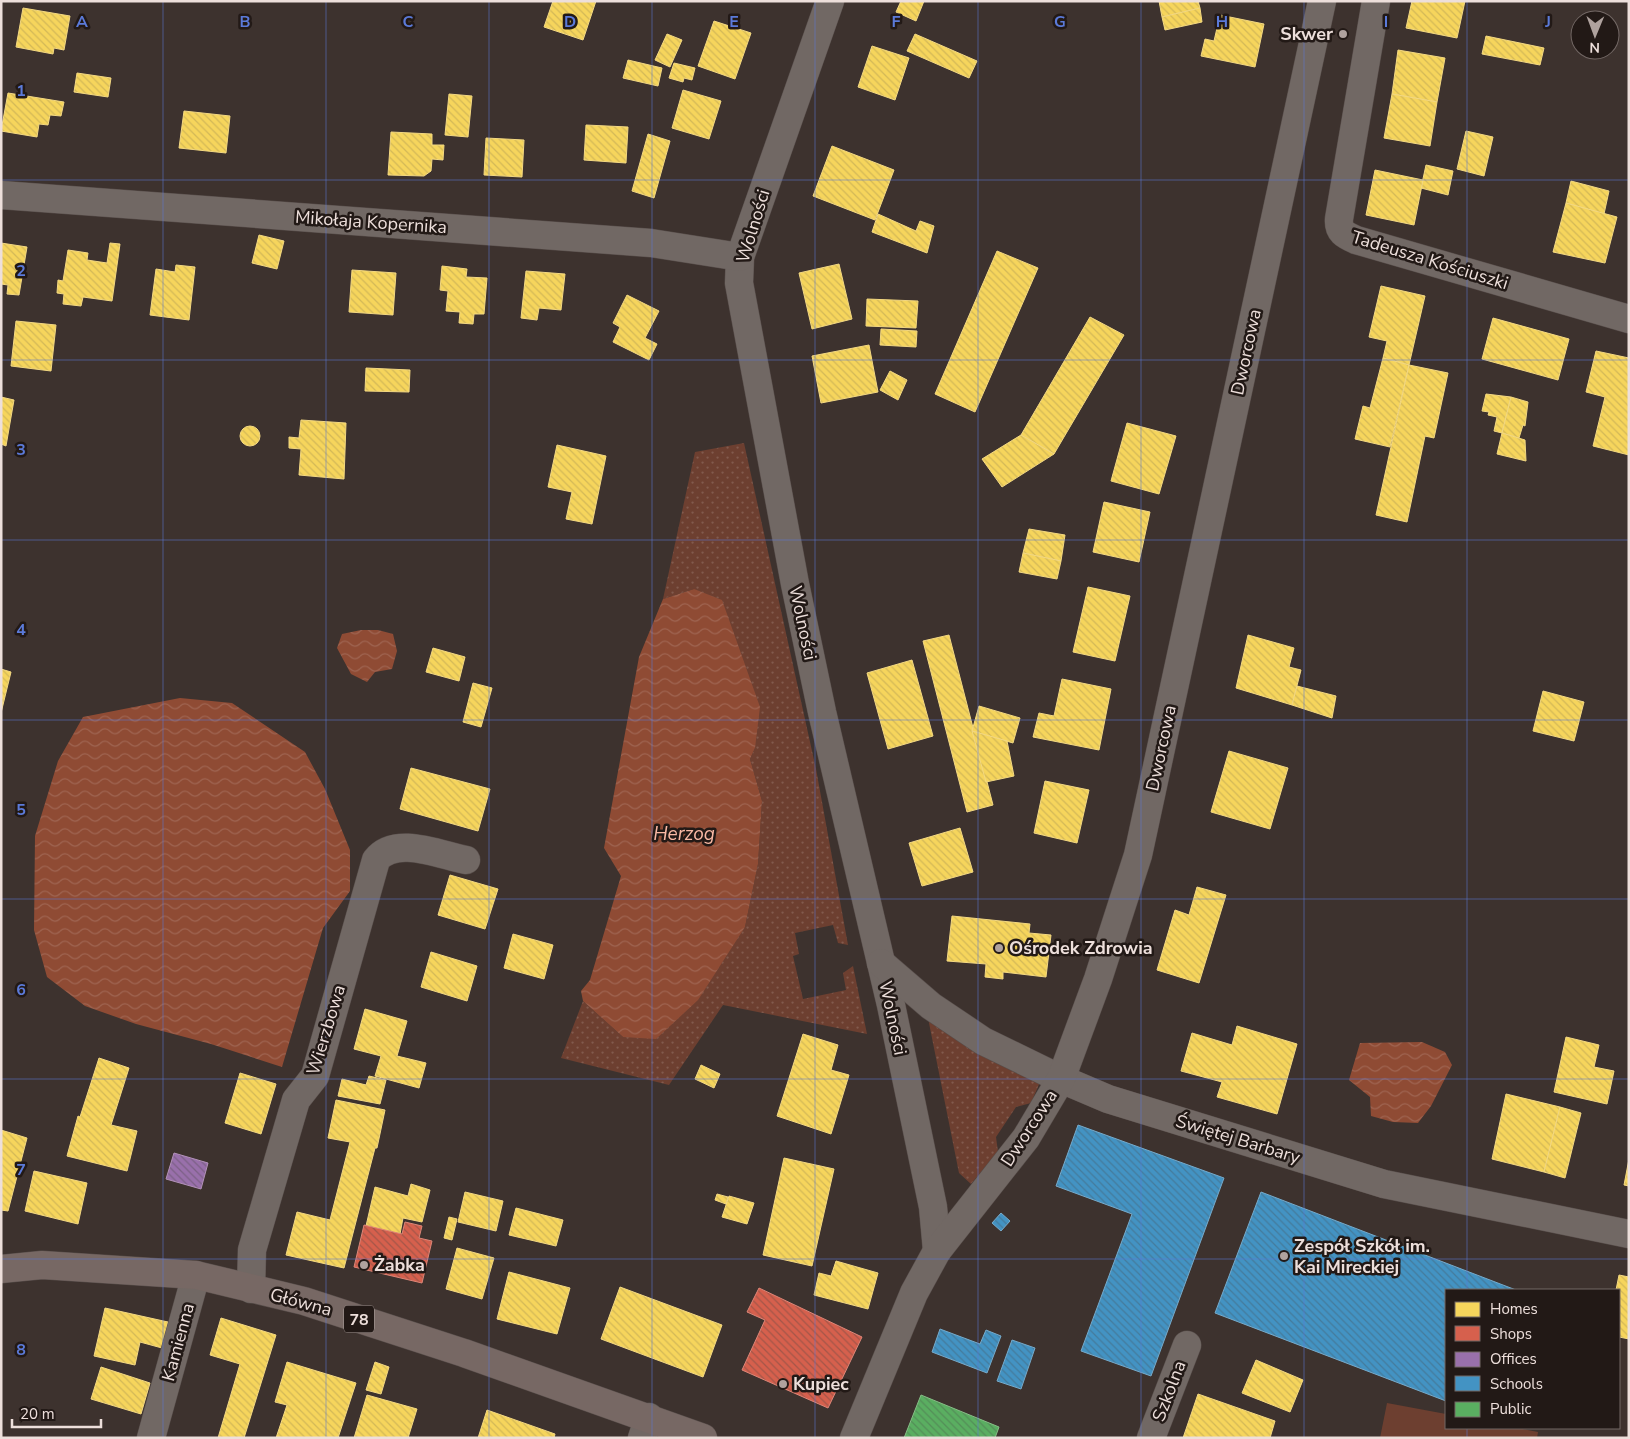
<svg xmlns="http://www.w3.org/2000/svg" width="1630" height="1439" font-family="'Nunito Sans',sans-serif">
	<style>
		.grass { fill: url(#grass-dots) }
		.garden { fill: #6d3f30 }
		.water { fill: url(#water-waves) }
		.homes { fill: url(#homes-back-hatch); stroke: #f3d882 }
		.shops { fill: url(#shops-back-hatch); stroke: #dd8678 }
		.offices { fill: url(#offices-back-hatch); stroke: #b291b9 }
		.schools { fill: url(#schools-back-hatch); stroke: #76aaca }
		.public { fill: url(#public-back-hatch); stroke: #86bd86 }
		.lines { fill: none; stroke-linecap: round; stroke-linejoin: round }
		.minor-casing { stroke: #584e4b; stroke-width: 29 }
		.primary-casing { stroke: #584e4b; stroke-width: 29 }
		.minor { stroke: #716864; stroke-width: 28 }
		.primary { stroke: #776864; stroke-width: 28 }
		.grid { fill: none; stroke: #5b7ad9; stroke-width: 1; stroke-opacity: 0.55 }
		.poi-dot { fill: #afa29e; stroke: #221916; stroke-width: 2 }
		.labels { text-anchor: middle; stroke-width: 5; stroke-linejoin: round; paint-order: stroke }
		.shield { fill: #221916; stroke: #b0a4a0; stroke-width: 1 }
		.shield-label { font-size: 16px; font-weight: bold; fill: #eddfdb }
		.poi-label { font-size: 18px; font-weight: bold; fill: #eddfdb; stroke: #221916; text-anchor: start }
		.street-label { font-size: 18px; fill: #eddfdb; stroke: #221916 }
		.water-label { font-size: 19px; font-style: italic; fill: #fab9a4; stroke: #221916 }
		.grid-label { font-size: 16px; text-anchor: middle; font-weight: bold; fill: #5b7ad9; stroke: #221916; stroke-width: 5; stroke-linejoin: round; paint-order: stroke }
	</style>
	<defs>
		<pattern id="grass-dots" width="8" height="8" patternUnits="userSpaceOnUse" patternTransform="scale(1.25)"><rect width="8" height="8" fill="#6d3f30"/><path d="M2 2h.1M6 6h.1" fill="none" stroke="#825a4d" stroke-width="1.8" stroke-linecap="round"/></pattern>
		<pattern id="water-waves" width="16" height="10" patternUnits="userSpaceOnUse" patternTransform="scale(1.25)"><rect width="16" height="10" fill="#8f4b34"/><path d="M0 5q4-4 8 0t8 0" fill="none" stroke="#9f6451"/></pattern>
		<pattern id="homes-back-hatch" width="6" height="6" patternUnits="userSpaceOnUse" patternTransform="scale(1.25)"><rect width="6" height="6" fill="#f6d55c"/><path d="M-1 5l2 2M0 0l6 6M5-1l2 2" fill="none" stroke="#d3b857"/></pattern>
		<pattern id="shops-back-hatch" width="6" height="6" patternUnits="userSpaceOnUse" patternTransform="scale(1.25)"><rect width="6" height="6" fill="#d6604d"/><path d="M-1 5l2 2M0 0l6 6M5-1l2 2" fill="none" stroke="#a45649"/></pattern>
		<pattern id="offices-back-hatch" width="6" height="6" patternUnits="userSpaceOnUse" patternTransform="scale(1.25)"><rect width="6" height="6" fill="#9970ab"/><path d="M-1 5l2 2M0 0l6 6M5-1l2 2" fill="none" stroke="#7c6086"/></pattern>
		<pattern id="schools-back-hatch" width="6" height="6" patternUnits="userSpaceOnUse" patternTransform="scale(1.25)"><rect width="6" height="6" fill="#4393c3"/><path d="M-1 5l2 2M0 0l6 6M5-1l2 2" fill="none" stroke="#447b9c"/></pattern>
		<pattern id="public-back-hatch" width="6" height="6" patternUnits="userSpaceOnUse" patternTransform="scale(1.25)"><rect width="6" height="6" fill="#5aae61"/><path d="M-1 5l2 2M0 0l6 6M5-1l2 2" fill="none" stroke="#548e58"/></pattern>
	</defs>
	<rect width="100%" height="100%" fill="#3d322e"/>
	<g class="grass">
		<path d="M744,443l72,326 32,176 -10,-2 -5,-18 -38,8 4,21 -6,2 10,43 43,-9 -3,-17 10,-7 14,68 -144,-29 -54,80 -108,-27 22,-57 40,36 122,-110 13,-63 4,-63 -12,-42 5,-11 -61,-159 -31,10 32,-147z"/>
		<path d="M927,1013l48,39 65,30 -9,21 -15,4 -20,30 2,15 -27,32 -12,-11z"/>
	</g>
	<path class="garden" d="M1387,1403l59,11v14h71l21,4 -1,6h-157z"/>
	<g class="water">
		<path d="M694,589l28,11 38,107 -5,41 -5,11 12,42 -4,63 -13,63 -47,73 -42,39 -33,-2 -40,-36 -2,-10 9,-11 31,-104 -17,-28 35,-191 24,-58z"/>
		<path d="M361,630h17l15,4 4,17 -5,18 -17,3 -8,10 -16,-8 -14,-26 5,-14z"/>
		<path d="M180,698l52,5 73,49 20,37 25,61v41l-27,37 -41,139 -71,-23 -75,-20 -51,-18 -38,-29 -13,-47 1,-94 23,-75 25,-44z"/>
		<path d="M1422,1042l23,10 7,13 -21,41 -13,17 -25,-1 -22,-6 -1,-19 -21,-17 11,-37z"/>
	</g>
	<g class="homes">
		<path d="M553,1h43l-13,39 -39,-13z"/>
		<path d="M901,1h23l-8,20 -20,-9z"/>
		<path d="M1159,1h39l2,7 -38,9z"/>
		<path d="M1412,1h53l-8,37 -51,-10z"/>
		<path d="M23,8l47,8 -6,34 -10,-2 -1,6 -37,-7z"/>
		<path d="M1200,8l2,14 -37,8 -3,-13z"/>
		<path d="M1220,15l44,9 -9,43 -54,-11 4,-17 9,2z"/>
		<path d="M714,21l37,12 -16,46 -37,-13z"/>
		<path d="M667,34l15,6 -12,27 -15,-7z"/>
		<path d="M915,34l62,27 -8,17 -62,-27z"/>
		<path d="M1486,36l58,12 -4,17 -58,-11z"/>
		<path d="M872,46l37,12 -14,42 -37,-13z"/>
		<path d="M1398,50l47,8 -8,44 -45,-8z"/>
		<path d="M628,60l34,8 -4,18 -35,-8z"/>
		<path d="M674,63l21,5 -3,12 -8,-2 -1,4 -14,-4z"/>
		<path d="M77,73l34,5 -3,19 -34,-5z"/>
		<path d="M683,90l38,11 -12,38 -37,-11z"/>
		<path d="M8,93l56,9 -3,14 -11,-1 -2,10 -9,-1 -2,13 -36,-6z"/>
		<path d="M449,94l23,2 -4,41 -23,-2z"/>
		<path d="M1392,94l45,8 -7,44 -46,-8z"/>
		<path d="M184,111l46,5 -4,37 -47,-5z"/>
		<path d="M586,125l42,2 -2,36 -42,-3z"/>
		<path d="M1466,131l27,6 -9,39 -27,-7z"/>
		<path d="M391,132l41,2v11h12l-1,15 -11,-1 -1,12 -7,5 -36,-1z"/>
		<path d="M648,134l22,7 -16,57 -22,-7z"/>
		<path d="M486,138l38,2 -2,37 -38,-2z"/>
		<path d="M832,146l62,24 -19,50 -62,-24z"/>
		<path d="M1426,165l27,6 -5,24 -27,-7z"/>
		<path d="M1375,170l48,10 -9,45 -48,-10z"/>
		<path d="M1571,181l38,10 -5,23 -38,-11z"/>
		<path d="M1566,203l51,14 -12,46 -52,-11z"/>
		<path d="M878,214l38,17 4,-10 14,5 -7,27 -55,-21z"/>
		<path d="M259,235l25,6 -7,28 -25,-6z"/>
		<path d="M1,243l26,4 -8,48 -12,-1 1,-9 -7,-1z"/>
		<path d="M110,243l10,1 -8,57 -29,-4 -2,9 -18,-2 1,-10 -7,-1 1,-13 5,1 5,-31 20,3 -1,7 20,3z"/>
		<path d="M997,251l41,17 -63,144 -40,-18z"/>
		<path d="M839,264l13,55 -40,10 -13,-56z"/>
		<path d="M176,265l19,2 -6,53 -39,-5 6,-46 19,3z"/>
		<path d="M442,266l25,3 -1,8 21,1 -3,36h-10l-1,10 -14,-1 1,-11 -14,-1 2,-20 -8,-1z"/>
		<path d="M352,270l44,3 -3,42 -44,-3z"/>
		<path d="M526,271l39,3 -4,36 -22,-2 -2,12 -16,-2z"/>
		<path d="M1381,286l44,10 -16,69 -26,-7 4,-17 -18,-4z"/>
		<path d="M627,295l32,16 -14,27 12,6 -8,16 -36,-18 7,-15 -7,-4z"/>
		<path d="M867,299l51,2 -2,27 -50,-2z"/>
		<path d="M1090,317l34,18 -70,119 -33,-19z"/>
		<path d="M1493,318l76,21 -11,41 -76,-21z"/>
		<path d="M16,321l40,4 -5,46 -40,-5z"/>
		<path d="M881,329l36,2 -1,16 -36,-2z"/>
		<path d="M869,345l9,47 -57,11 -9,-47z"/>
		<path d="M1596,351l33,7v97l-36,-9 12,-49 -19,-5z"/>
		<path d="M1383,358l26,7 -19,82 -35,-8 8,-33 7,2z"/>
		<path d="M1409,365l39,8 -14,65 -9,-2 -18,86 -31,-7z"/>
		<path d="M366,368l44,2 -1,22 -44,-1z"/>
		<path d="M890,371l17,9 -9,20 -18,-10z"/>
		<path d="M1486,394l25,3 -9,36 -8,-2 3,-14 -9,-2 1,-3 -7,-1z"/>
		<path d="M1,397l13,3 -8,46 -5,-2z"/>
		<path d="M1511,397l17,5 -3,24 -2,-1 -4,13 -17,-5z"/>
		<path d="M301,420l45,3 -2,56 -45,-4 2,-26 -12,-1v-11l10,1z"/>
		<path d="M1127,423l49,13 -17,58 -48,-13z"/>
		<circle cx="250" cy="436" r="10"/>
		<path d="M1502,433l23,7 1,21 -29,-7z"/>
		<path d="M1021,435l33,19 -52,33 -20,-28z"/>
		<path d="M557,445l49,11 -14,68 -26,-5 6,-27 -24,-5z"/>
		<path d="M1104,502l46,10 -11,50 -46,-10z"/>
		<path d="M1029,529l36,6 -4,26 -38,-8z"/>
		<path d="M1023,553l38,8 -4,18 -38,-7z"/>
		<path d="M1088,587l42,9 -15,65 -42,-9z"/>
		<path d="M949,635l44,170 -26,7 -44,-171z"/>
		<path d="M1248,635l46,13 -5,19 12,3 -9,35 -56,-17z"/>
		<path d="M433,648l32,9 -6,24 -33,-9z"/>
		<path d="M912,660l21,76 -45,13 -21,-76z"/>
		<path d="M1,669l10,3 -10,41z"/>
		<path d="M1062,679l49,10 -12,61 -66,-13 6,-24 15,3z"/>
		<path d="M473,683l19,5 -11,39 -18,-5z"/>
		<path d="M1297,686l39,10 -4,22 -40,-13z"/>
		<path d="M1543,691l41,11 -10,39 -41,-10z"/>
		<path d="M979,706l41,12 -7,25 -41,-12z"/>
		<path d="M972,731l35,10 7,35 -28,6z"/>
		<path d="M1229,751l59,17 -18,61 -59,-17z"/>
		<path d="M411,768l79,21 -12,42 -78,-22z"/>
		<path d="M1045,781l44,9 -12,53 -43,-10z"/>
		<path d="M960,828l13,44 -51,14 -13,-43z"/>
		<path d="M450,875l48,14 -13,40 -47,-14z"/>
		<path d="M1197,887l29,8 -27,88 -42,-13 18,-60 14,5z"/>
		<path d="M952,916l78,8 -1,9 22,2 -5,42 -43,-5v7l-18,-2 1,-13 -39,-3z"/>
		<path d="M513,934l40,11 -9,34 -40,-11z"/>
		<path d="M431,952l46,14 -10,35 -46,-14z"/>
		<path d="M365,1009l42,12 -10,35 29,7 -7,25 -44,-12 6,-20 -27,-7z"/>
		<path d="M1237,1026l60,18 -20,70 -60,-17 5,-15 -41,-11 11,-38 40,12z"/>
		<path d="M803,1034l35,11 -7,25 18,5 -18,59 -54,-18z"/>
		<path d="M1566,1037l33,8 -5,22 20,4 -7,33 -53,-12z"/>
		<path d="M99,1058l30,10 -18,57 26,6 -10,40 -60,-15 11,-40 2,1z"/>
		<path d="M701,1065l19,9 -6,14 -19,-9z"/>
		<path d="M240,1073l36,11 -15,50 -36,-11z"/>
		<path d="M369,1076l17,4 -6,24 -42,-8 4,-17 24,6z"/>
		<path d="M1506,1094l54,13 -16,65 -52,-13z"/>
		<path d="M336,1100l49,10 -8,38h-2l-31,120 -58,-13 11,-43 33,8 20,-78 -22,-4z"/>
		<path d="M1560,1107l21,6 -16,65 -21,-6z"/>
		<path d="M1,1130l26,8 -19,73 -7,-1z"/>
		<path d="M784,1158l50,11 -22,97 -49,-11z"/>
		<path d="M1629,1159v27l-5,-1z"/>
		<path d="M34,1171l53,12 -9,41 -53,-13z"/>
		<path d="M411,1184l19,6 -8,32 -19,-4 -3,16 -34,-8 9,-39 33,9z"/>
		<path d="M465,1192l38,9 -7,30 -38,-9z"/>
		<path d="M717,1194l11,3 -2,7 -11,-4z"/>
		<path d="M729,1196l25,7 -7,21 -25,-7z"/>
		<path d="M516,1208l47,12 -7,26 -47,-11z"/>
		<path d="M449,1217l8,2 -5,21 -8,-2z"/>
		<path d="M457,1248l37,10 -12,41 -36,-10z"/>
		<path d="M836,1261l42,12 -10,36 -54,-14 5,-22 12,3z"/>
		<path d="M509,1272l61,16 -13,46 -60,-15z"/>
		<path d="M1619,1275l10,2v62l-10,-2v-47h-3z"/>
		<path d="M620,1287l102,38 -19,52 -102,-38z"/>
		<path d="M105,1308l63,14 -6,26 -22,-6 -5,23 -41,-9z"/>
		<path d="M221,1318l55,17 -32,103h-26l22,-74 -30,-9z"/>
		<path d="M1256,1360l47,20 -13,32 -48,-19z"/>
		<path d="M287,1362l69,21 -18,55h-62l11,-33 -12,-3z"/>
		<path d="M375,1362l14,5 -8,27 -15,-4z"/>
		<path d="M101,1367l49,16 -9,31 -50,-15z"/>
		<path d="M1198,1394l77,27 -5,17h-87z"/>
		<path d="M367,1395l50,14 -9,29h-54z"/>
		<path d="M487,1410l68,24 -1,4h-76z"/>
	</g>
	<g class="shops">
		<path d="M405,1222l17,4 -3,12 13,3 -10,42 -68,-16 10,-42 38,9z"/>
		<path d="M759,1288l103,49 -34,71 -86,-38 23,-50 -18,-8z"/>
	</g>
	<path class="offices" d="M174,1153l34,10 -7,26 -35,-10z"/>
	<g class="schools">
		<path d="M1078,1125l146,53 -73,198 -70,-25 51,-137 -76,-28z"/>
		<path d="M1261,1192l255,98h-70v111l-231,-88z"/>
		<path d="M1001,1213l9,8 -9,10 -9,-8z"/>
		<path d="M940,1329l40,15 6,-14 15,6 -14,37 -55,-21z"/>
		<path d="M1012,1340l23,8 -14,41 -24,-8z"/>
	</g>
	<path class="public" d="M921,1395l78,32 -4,11h-91z"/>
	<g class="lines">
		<defs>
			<g id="minor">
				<path d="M830,1l-90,256 -1,26 56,301 27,128 69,293 42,202 4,44"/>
				<path d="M1376,1l-37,218c-1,13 6,16 17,21l273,79"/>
				<path d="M1,195l650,48 89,14"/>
				<path d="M881,963l50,43 52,35 78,38 47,20 276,85 245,50"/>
				<path d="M251,1289l1,-39 44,-150 19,-24 61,-216c19,-25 64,-5 90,0"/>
				<path d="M151,1438l45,-163"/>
				<path d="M642,1438l7,-21"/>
				<path d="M854,1438l60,-145 23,-42 89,-113 35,-59 37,-100 40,-124 184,-854"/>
				<path d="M1151,1438l36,-93"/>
			</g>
			<path id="primary" d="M1,1269l41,-4 154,10 108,26 160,52 239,85"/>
		</defs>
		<use href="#minor" class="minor-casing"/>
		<use href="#primary" class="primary-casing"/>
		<use href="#minor" class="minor"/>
		<use href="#primary" class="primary"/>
	</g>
	<path class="grid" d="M163,1v1437M326,1v1437M489,1v1437M652,1v1437M815,1v1437M978,1v1437M1141,1v1437M1304,1v1437M1467,1v1289M1,180h1628M1,360h1628M1,540h1628M1,720h1628M1,899h1628M1,1079h1628M1,1259h1628M1467,1428v10"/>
	<g class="poi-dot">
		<circle cx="1343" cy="34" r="5"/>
		<circle cx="999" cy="948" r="5"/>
		<circle cx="1284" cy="1256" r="5"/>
		<circle cx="364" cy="1265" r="5"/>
		<circle cx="783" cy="1384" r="5"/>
	</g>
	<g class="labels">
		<rect class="shield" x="344" y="1305.5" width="30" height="27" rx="4"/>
		<g class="shield-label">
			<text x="359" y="1325">78</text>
		</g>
		<g class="poi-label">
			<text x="1333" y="40" text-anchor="end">Skwer</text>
			<text x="1009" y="954">Ośrodek Zdrowia</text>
			<text x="1294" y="1252">Zespół Szkół im.<tspan x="1294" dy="21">Kai Mireckiej</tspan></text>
			<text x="374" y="1271">Żabka</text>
			<text x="793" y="1390">Kupiec</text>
		</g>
		<g class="street-label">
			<text transform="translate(371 222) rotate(4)" y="6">Mikołaja Kopernika</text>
			<text transform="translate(753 226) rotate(-73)" y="6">Wolności</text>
			<text transform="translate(1430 260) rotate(17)" y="6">Tadeusza Kościuszki</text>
			<text transform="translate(1246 352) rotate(-78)" y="6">Dworcowa</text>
			<text transform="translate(803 623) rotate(78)" y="6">Wolności</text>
			<text transform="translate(1161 748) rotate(-78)" y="6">Dworcowa</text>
			<text transform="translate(893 1018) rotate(78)" y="6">Wolności</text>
			<text transform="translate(326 1030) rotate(-73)" y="6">Wierzbowa</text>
			<text transform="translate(1029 1128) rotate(-57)" y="6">Dworcowa</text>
			<text transform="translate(1238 1139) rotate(17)" y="6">Świętej Barbary</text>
			<text transform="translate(301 1302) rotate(15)" y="6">Główna</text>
			<text transform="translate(178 1342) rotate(-75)" y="6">Kamienna</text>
			<text transform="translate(1169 1391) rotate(-69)" y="6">Szkolna</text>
		</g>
		<g class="water-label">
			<text x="684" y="840">Herzog</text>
		</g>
	</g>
	<g class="grid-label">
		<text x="82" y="27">A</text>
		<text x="245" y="27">B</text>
		<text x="408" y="27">C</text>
		<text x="570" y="27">D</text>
		<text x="734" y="27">E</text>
		<text x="896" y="27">F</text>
		<text x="1060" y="27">G</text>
		<text x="1222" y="27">H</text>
		<text x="1386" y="27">I</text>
		<text x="1548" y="27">J</text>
		<text x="21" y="96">1</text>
		<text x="21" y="276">2</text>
		<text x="21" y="455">3</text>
		<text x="21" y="635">4</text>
		<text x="21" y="815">5</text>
		<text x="21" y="995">6</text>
		<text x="21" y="1175">7</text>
		<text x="21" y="1355">8</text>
	</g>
	<rect width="1630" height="1439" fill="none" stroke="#eddfdb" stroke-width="5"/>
	<rect x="1445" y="1289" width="175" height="140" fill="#221916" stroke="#736865"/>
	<rect x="1455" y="1302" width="25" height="15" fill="#f6d55c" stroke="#736865"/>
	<text x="1490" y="1314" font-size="15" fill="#eddfdb">Homes</text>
	<rect x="1455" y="1326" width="25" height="15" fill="#d6604d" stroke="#736865"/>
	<text x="1490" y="1339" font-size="15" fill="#eddfdb">Shops</text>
	<rect x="1455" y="1352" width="25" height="15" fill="#9970ab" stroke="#736865"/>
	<text x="1490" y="1364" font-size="15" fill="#eddfdb">Offices</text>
	<rect x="1455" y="1376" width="25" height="15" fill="#4393c3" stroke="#736865"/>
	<text x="1490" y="1389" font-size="15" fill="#eddfdb">Schools</text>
	<rect x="1455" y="1402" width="25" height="15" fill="#5aae61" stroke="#736865"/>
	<text x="1490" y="1414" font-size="15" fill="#eddfdb">Public</text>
	<g transform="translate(1595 35) rotate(181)"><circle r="24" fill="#221916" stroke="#736865"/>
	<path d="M0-4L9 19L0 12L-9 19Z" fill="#afa29e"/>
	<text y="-8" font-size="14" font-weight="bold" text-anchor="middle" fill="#eddfdb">N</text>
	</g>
	<path d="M12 1419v8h89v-8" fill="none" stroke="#eddfdb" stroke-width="2.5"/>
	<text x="20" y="1419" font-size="15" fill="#eddfdb" stroke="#221916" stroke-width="4" paint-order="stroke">20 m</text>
</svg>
